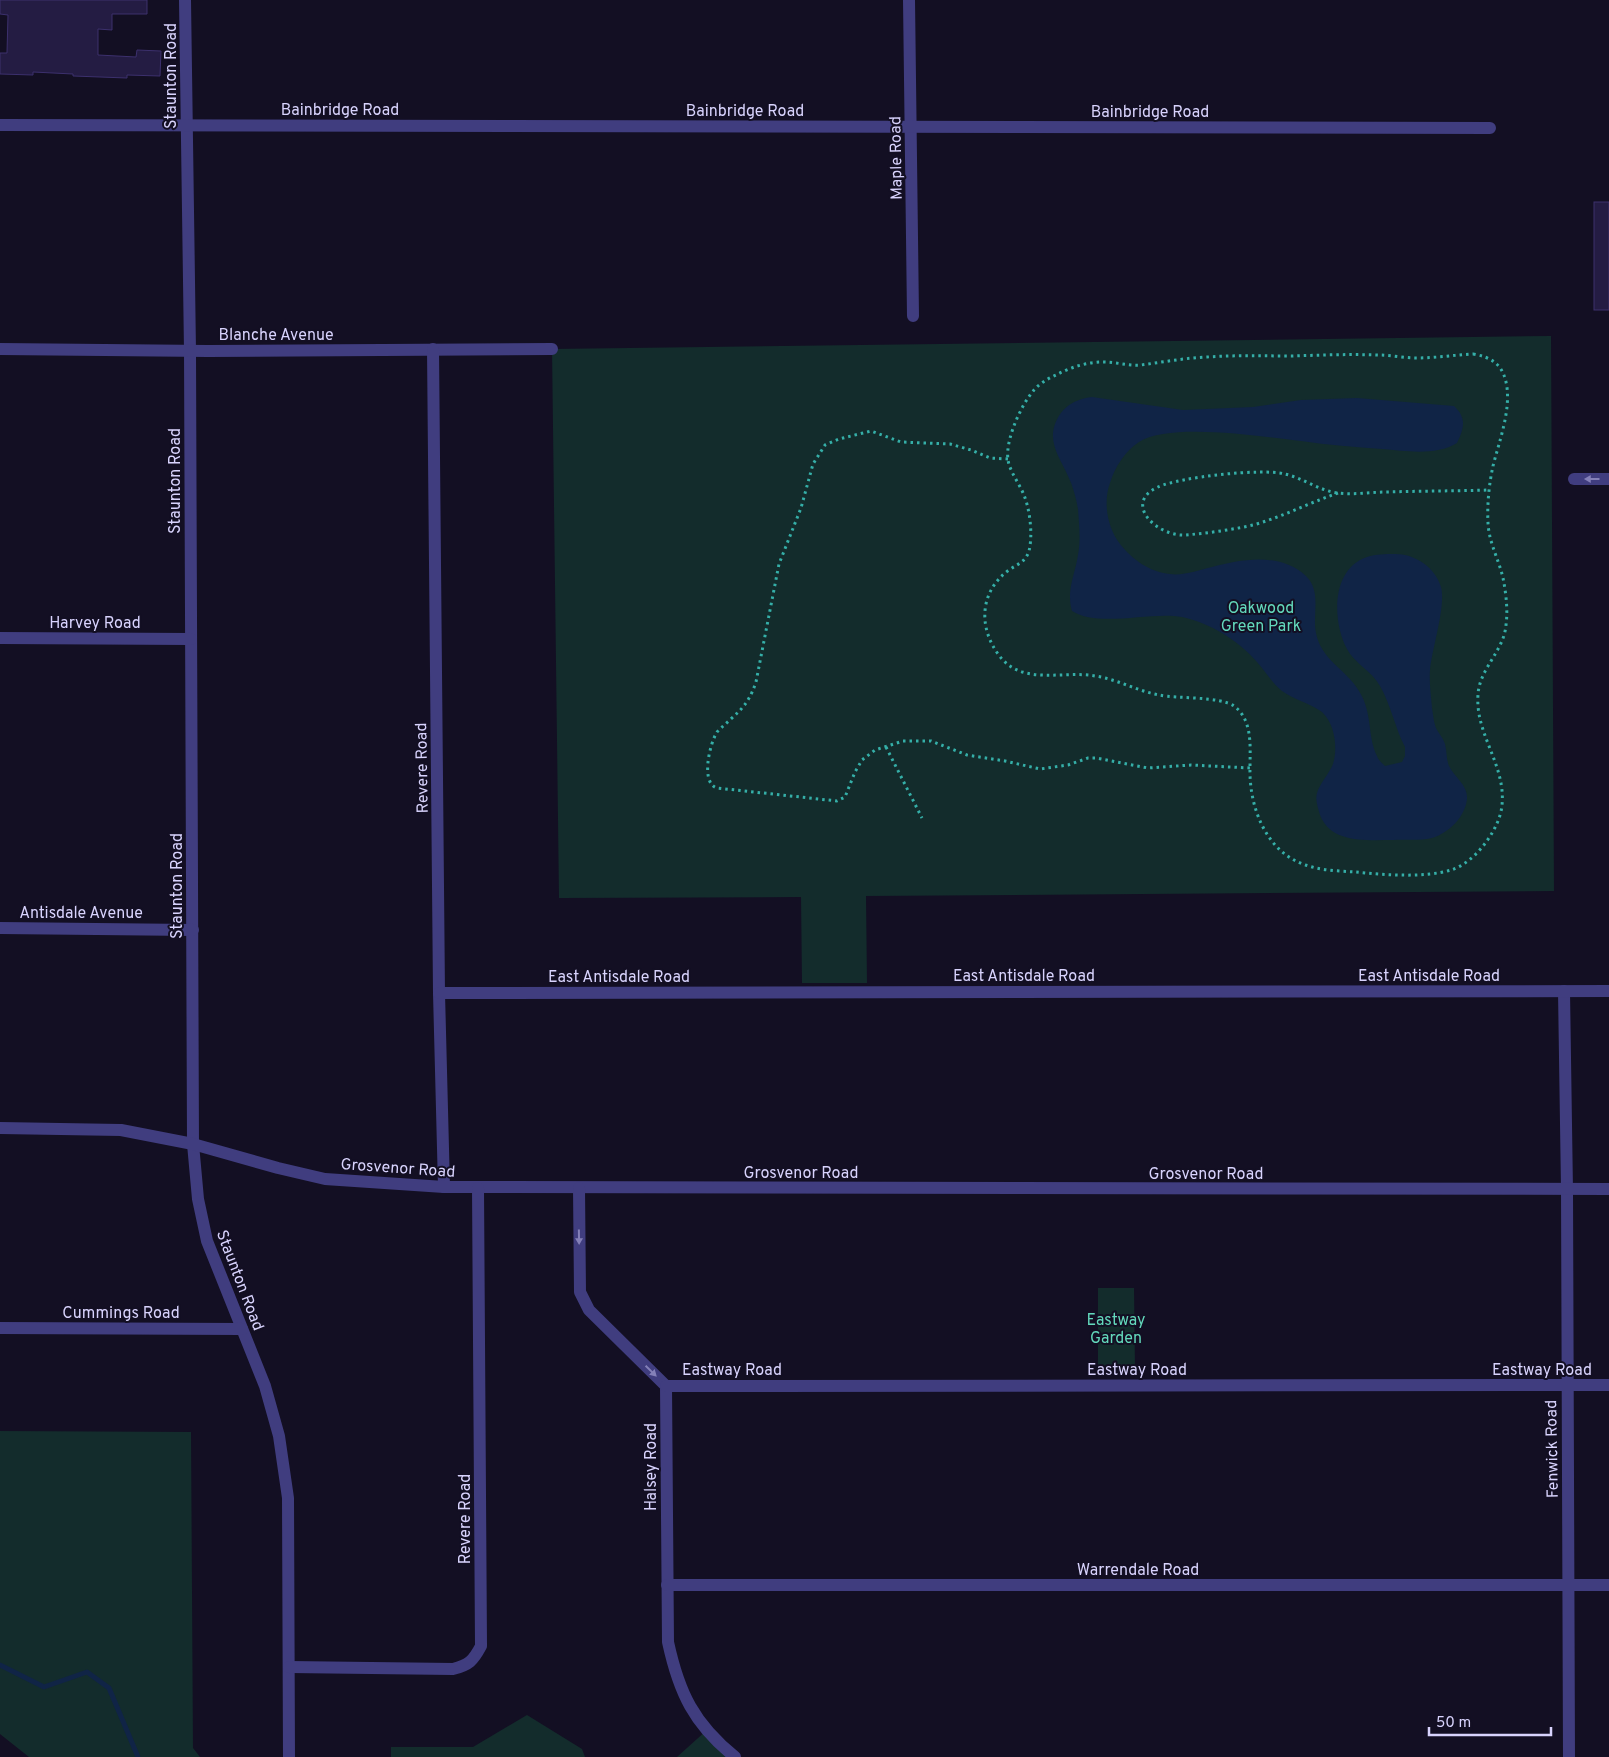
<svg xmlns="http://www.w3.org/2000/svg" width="1609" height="1757" font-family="Overpass,sans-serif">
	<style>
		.green { fill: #132c2c }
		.water { fill: #102446 }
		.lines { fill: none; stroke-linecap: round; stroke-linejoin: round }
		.stream { stroke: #102446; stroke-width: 5 }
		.building { fill: #241c43; stroke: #3c306d }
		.path { stroke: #35afa8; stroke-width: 3; stroke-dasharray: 2.5 4; stroke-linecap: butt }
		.minor { stroke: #403d7f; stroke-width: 12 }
		.oneway { fill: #8480b8 }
		.labels { text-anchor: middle; stroke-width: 4; stroke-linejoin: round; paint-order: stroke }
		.street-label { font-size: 16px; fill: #d8d3fd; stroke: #130f23 }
		.park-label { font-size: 16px; fill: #63d9bc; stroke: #130f23 }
	</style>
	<rect width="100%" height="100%" fill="#130f23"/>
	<g class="green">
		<path d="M1551,336l3,555 -688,5 1,87h-65l-1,-86 -242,1 -7,-549z"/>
		<path d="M1098,1288h36l1,80h-37z"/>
		<path d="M0,1431l191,1 2,316 7,9h-171l-29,-23z"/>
		<path d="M527,1715l55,34 3,8h-194v-10h82z"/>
		<path d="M707,1730l28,27h-58z"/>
	</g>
	<path class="water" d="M1092,397l91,13 70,-3 48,-7 56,-2 97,8c13,12 10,22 3,37 -21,13 -51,8 -75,6 -27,-2 -54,-4 -81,-8 -38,-4 -130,-19 -162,1 -14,9 -24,25 -29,41 -7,19 -3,44 10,61 12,15 29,28 50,30 13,2 29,-4 42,-7 30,-8 68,-15 94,9 16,16 6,38 10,57 5,27 30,36 43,58 14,22 8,45 18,65 1,4 5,7 8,10l17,-4 3,-6v-9c-10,-19 -14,-42 -25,-61 -8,-15 -26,-23 -33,-37 -15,-28 -16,-80 20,-92 9,-3 18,-3 28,-3 20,0 40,13 46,33 5,20 -9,61 -11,83 -1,12 1,26 2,38 1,6 2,17 5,22 3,5 6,8 8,14 2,7 1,15 4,22 6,12 19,19 18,33 -2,18 -18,34 -35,39 -13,3 -26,1 -39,2 -26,0 -62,4 -73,-25 -2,-7 -5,-15 -3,-22 3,-10 12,-19 16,-29 5,-16 2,-40 -11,-52 -12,-9 -28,-12 -40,-21 -10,-8 -16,-19 -25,-29 -19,-22 -47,-39 -75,-45 -31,-6 -83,11 -110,-6 -6,-21 3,-36 6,-56 3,-15 1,-31 0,-46 -2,-11 -5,-23 -10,-33 -6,-14 -16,-27 -15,-43 3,-22 19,-34 39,-36z"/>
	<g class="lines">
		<path class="stream" d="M0,1665l44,22 43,-15 22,16 29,69"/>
	</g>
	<g class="building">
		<path d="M0,0h147v14h-35v16l-14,-1v26l38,2 1,-7 24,1 -1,25 -33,-1v3l-54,-2v-2l-40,-2v3l-33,-1v-21h7l1,-38 -8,-1z"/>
		<rect x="1594" y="202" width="15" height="108"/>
	</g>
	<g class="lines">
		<g class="path">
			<path d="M1473,354c18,3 29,10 33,28 6,26 -7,60 -13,84 -4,18 -6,39 -5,57 1,20 11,37 15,55 3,15 5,32 3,47 -2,26 -27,44 -28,70 -3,39 28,70 24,110 -2,24 -27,58 -51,65 -27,8 -66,5 -95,2 -15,-1 -32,-1 -47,-6 -42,-11 -60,-58 -59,-98 0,-21 3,-48 -16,-62 -15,-10 -56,-7 -75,-11 -22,-4 -42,-16 -64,-19 -32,-6 -74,11 -97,-22 -20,-28 -18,-63 11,-84 8,-6 16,-7 20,-19 4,-16 1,-41 -5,-56 -5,-12 -14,-23 -16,-35 -3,-20 13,-55 26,-70 6,-7 15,-12 24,-16 13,-7 30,-12 45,-12 13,0 25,4 38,3 22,-3 44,-7 66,-8 29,-2 57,-1 86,-1 28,-1 57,-2 86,-1 12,0 25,3 37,3 20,0 38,-3 57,-4z"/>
			<path d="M1008,459l-18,-1 -19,-8 -21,-6 -49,-2 -30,-11 -32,8 -14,6 -12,19 -12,44 -22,56 -23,118c-9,27 -20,31 -39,50 -7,11 -17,51 0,56l120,13 8,-4 10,-25 7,-12 13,-10 28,-9h28l36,14 38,6 35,8 28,-4 20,-7h8l52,10 43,-3 59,3"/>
			<path d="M1338,493c-29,10 -56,24 -85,32 -22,5 -45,8 -67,10 -29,2 -64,-32 -28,-48 22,-10 104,-19 127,-13 18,4 35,17 53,19 16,2 33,-1 49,-1 34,-1 68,-1 102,-2"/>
			<path d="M886,747l36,71"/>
		</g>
		<g class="minor">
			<path d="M185,0l5,351 3,793 5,55 9,42 58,145 14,50 9,62 1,259"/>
			<path d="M909,0l4,316"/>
			<path d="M0,125l1490,3"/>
			<path d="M0,349l208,2 344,-2"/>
			<path d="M433,349l6,644 5,194"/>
			<path d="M1574,479h35"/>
			<path d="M0,638l191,1"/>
			<path d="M0,928l193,2"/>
			<path d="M1564,991l3,199 2,567"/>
			<path d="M439,993l1170,-2"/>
			<path d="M0,1128l121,2 72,14 85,24 47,11 119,8 1165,2"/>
			<path d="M579,1188l1,104 9,18 77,76 2,256c11,51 26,82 67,115"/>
			<path d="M0,1328l242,1"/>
			<path d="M666,1386l943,-1"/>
			<path d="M667,1585h942"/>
			<path d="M289,1667l164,2c16,-4 20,-8 28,-23l-3,-458"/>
		</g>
	</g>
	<defs><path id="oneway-solid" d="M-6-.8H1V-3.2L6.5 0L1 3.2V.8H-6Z" transform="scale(1.25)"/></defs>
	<g class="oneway">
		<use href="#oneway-solid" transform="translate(1592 479) rotate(-180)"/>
		<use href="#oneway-solid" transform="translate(579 1237) rotate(89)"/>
		<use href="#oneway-solid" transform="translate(651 1371) rotate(44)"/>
	</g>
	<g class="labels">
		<g class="street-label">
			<text transform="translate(170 76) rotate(-90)" y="6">Staunton Road</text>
			<text x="340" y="115">Bainbridge Road</text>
			<text x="745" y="116">Bainbridge Road</text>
			<text x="1150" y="117">Bainbridge Road</text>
			<text transform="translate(895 158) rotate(-91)" y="6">Maple Road</text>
			<text x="276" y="340">Blanche Avenue</text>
			<text transform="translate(174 481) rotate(-90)" y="6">Staunton Road</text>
			<text x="95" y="628">Harvey Road</text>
			<text transform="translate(421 768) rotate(-91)" y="6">Revere Road</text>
			<text transform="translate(176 886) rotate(-90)" y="6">Staunton Road</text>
			<text x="81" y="918">Antisdale Avenue</text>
			<text x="1024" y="981">East Antisdale Road</text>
			<text x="1429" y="981">East Antisdale Road</text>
			<text x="619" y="982">East Antisdale Road</text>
			<text transform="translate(398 1167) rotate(4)" y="6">Grosvenor Road</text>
			<text x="801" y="1178">Grosvenor Road</text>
			<text x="1206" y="1179">Grosvenor Road</text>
			<text transform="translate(241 1280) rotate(69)" y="6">Staunton Road</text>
			<text x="121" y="1318">Cummings Road</text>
			<text x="732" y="1375">Eastway Road</text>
			<text x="1137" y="1375">Eastway Road</text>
			<text x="1542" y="1375">Eastway Road</text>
			<text transform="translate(1551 1449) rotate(-91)" y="6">Fenwick Road</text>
			<text transform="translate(650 1467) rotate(-90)" y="6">Halsey Road</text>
			<text transform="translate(464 1519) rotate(-90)" y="6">Revere Road</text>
			<text x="1138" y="1575">Warrendale Road</text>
		</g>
		<g class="park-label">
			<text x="1261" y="613">Oakwood<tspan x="1261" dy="18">Green Park</tspan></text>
			<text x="1116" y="1325">Eastway<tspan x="1116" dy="18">Garden</tspan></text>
		</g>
	</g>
	<path d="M1429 1727v8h122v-8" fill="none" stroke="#d8d3fd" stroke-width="2.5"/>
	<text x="1436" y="1727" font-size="15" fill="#d8d3fd" stroke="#130f23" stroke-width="4" paint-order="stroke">50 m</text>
</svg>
